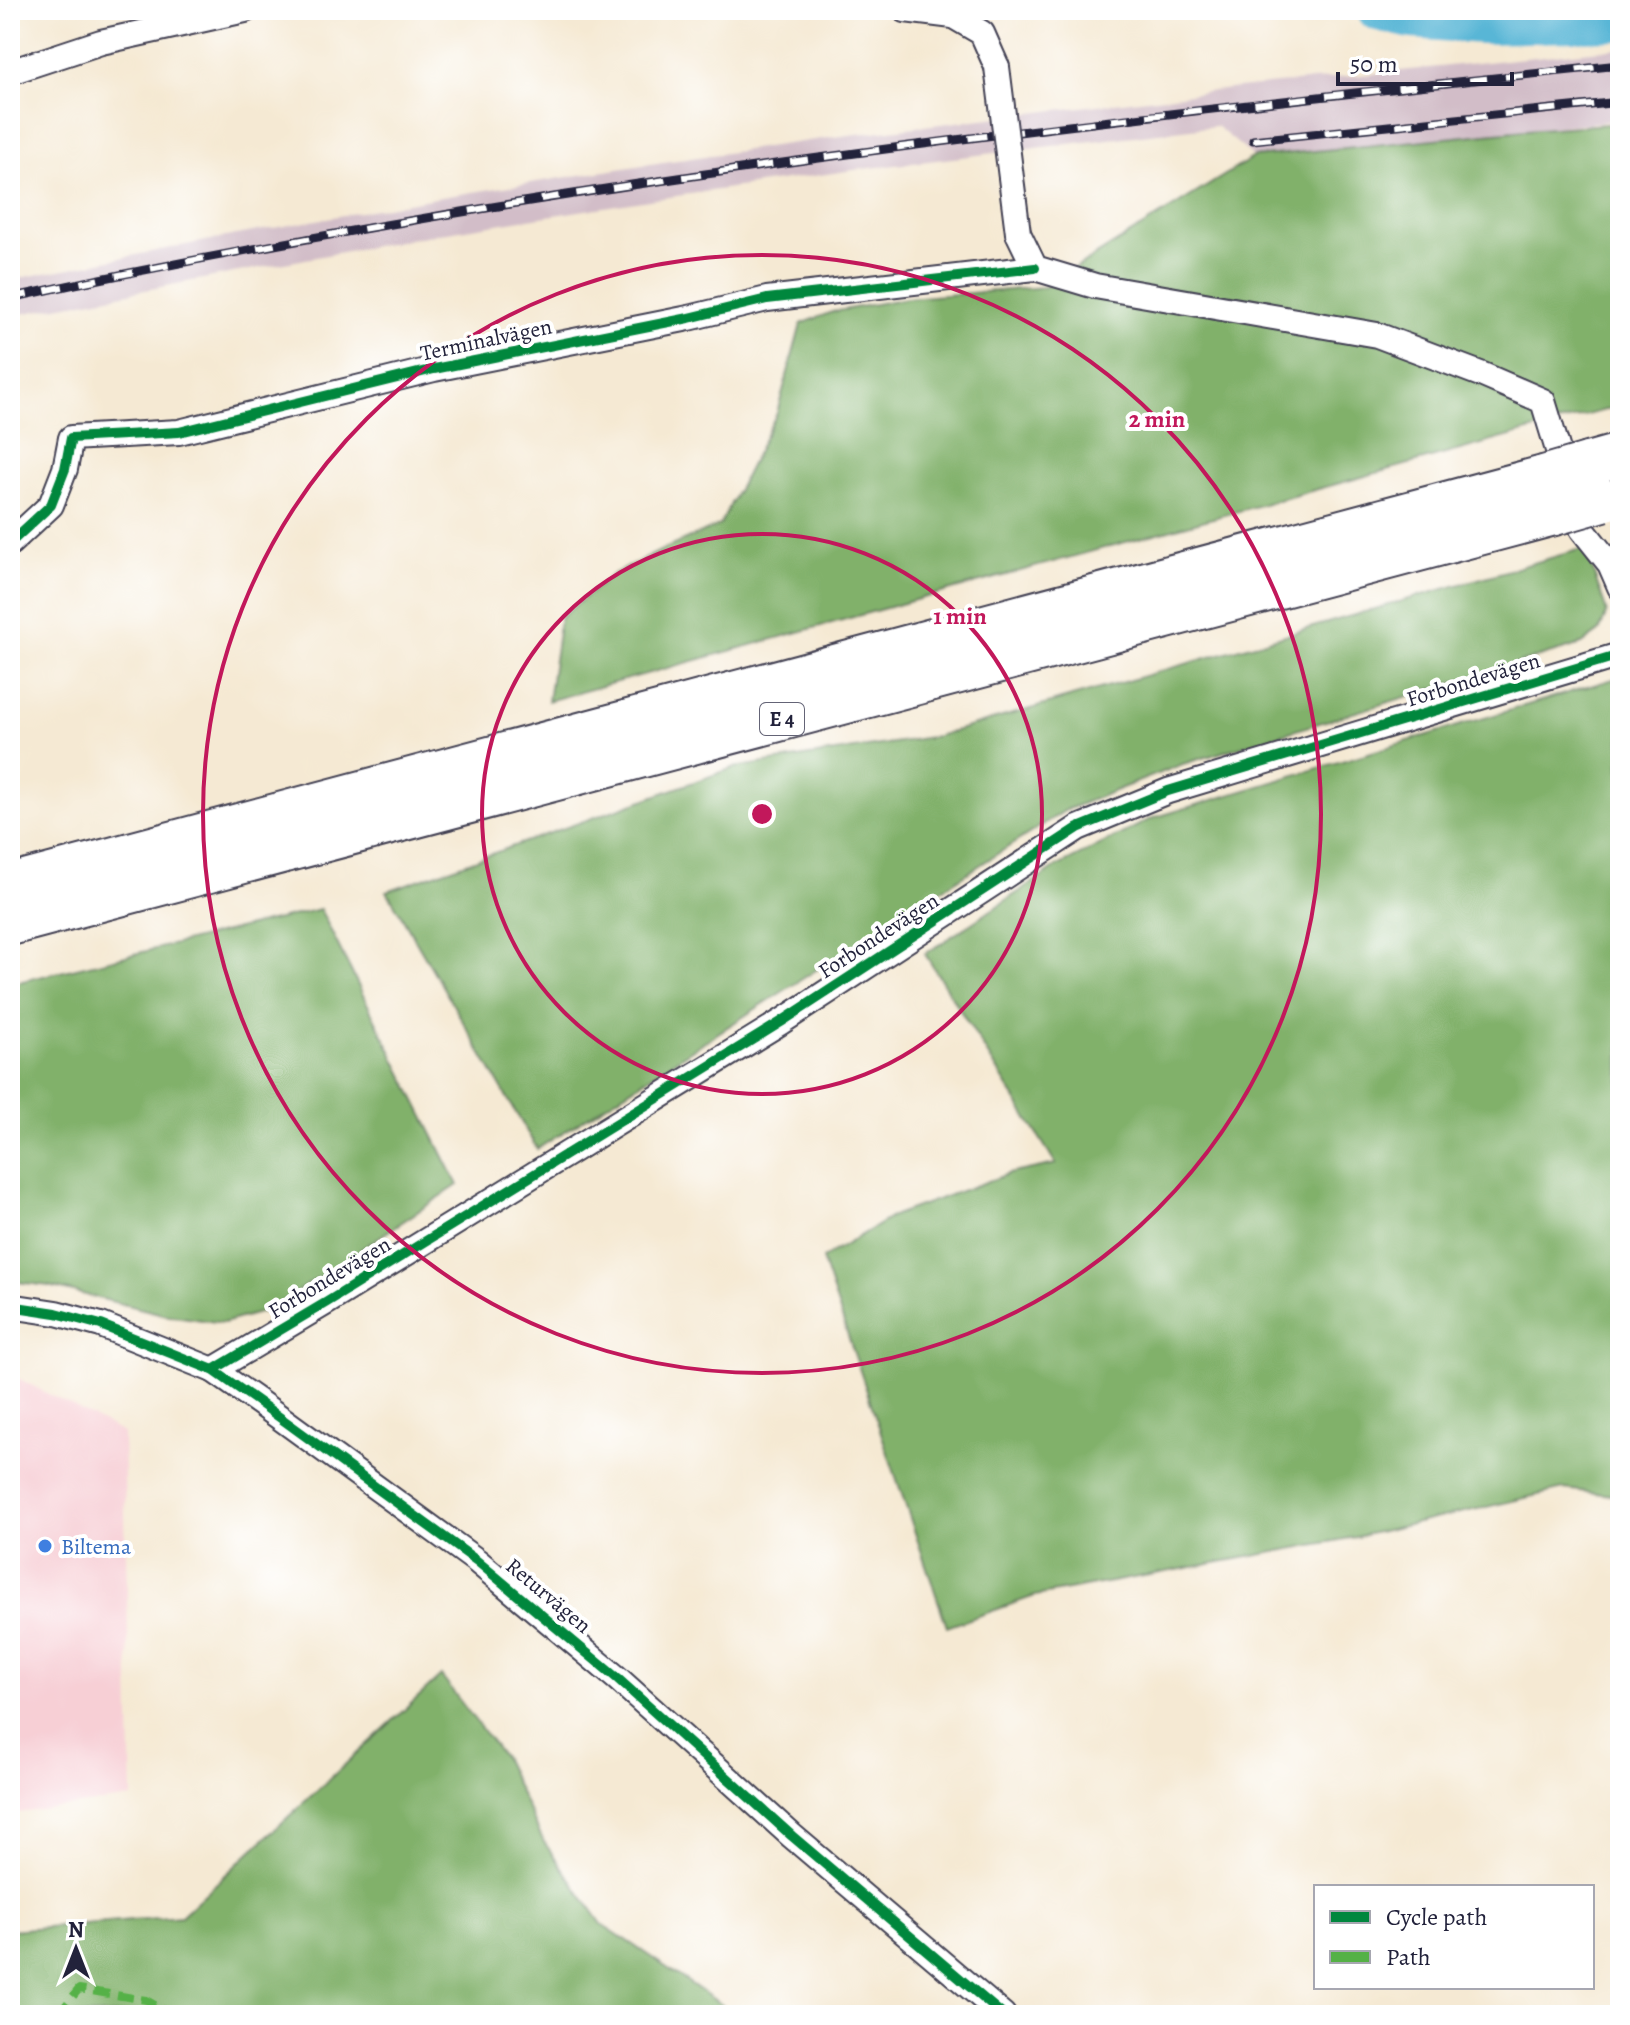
<svg xmlns="http://www.w3.org/2000/svg" width="1630" height="2025" font-family="Alegreya,serif">
	<style>
		.built { fill: #f7cfd5 }
		.industrial { fill: #d2bdc8 }
		.forest { fill: #81b16a; stroke: #526a52; stroke-width: 2 }
		.lines { fill: none; stroke-linecap: round; stroke-linejoin: round }
		.river { stroke: #58b6d6; stroke-width: 42 }
		.street-casing { stroke: #424052; stroke-width: 28 }
		.highway-casing { stroke: #424052; stroke-width: 46 }
		.street { stroke: #fff; stroke-width: 24 }
		.highway { stroke: #fff; stroke-width: 42 }
		.rail-casing { stroke: #22223b; stroke-width: 9 }
		.rail { stroke: #fff; stroke-width: 6; stroke-dasharray: 18; stroke-linecap: butt }
		.street-bridge-casing { stroke: #424052; stroke-width: 28; stroke-linecap: butt }
		.highway-bridge-casing { stroke: #424052; stroke-width: 46; stroke-linecap: butt }
		.street-bridge { stroke: #fff; stroke-width: 24 }
		.highway-bridge { stroke: #fff; stroke-width: 42 }
		.quiet { stroke: #55b146; stroke-width: 8; stroke-dasharray: 16 8; stroke-linecap: butt }
		.cycleway-casing { stroke: #fff; stroke-width: 15 }
		.cycleway { stroke: #00873e; stroke-width: 10 }
		.ring { fill: none; stroke: #c2185b; stroke-width: 4 }
		.shop-dot { fill: #3f7fe0; stroke: #fff; stroke-width: 3 }
		.labels { text-anchor: middle; stroke-width: 8; stroke-linejoin: round; paint-order: stroke }
		.shield { fill: #fff; stroke: #646476; stroke-width: 2 }
		.shield-label { font-size: 20px; font-weight: bold; fill: #22223b }
		.street-label { font-size: 22px; fill: #22223b; stroke: #fff }
		.shop-label { font-size: 22px; fill: #366cbe; stroke: #fff; text-anchor: start }
		.centre { fill: #c2185b; stroke: #fff; stroke-width: 4 }
		.ring-label { font-size: 24px; text-anchor: middle; font-weight: bold; fill: #c2185b; stroke: #fff; stroke-width: 8; stroke-linejoin: round; paint-order: stroke }
	</style>
	<rect width="100%" height="100%" fill="#fff"/>
	<filter id="ink" filterUnits="userSpaceOnUse"><feTurbulence type="fractalNoise" baseFrequency=".0125" numOctaves="2"/><feDisplacementMap in="SourceGraphic" scale="16" xChannelSelector="R" yChannelSelector="G"/><feConvolveMatrix kernelMatrix="1 2 1 2 8 2 1 2 1" color-interpolation-filters="sRGB"/></filter>
	<filter id="wash" filterUnits="userSpaceOnUse"><feTurbulence type="fractalNoise" baseFrequency=".006" numOctaves="4" result="noise"/><feDisplacementMap in="SourceGraphic" scale="32" xChannelSelector="R" yChannelSelector="G"/><feGaussianBlur stdDeviation="1.8" result="paint"/><feColorMatrix in="noise" values="0 0 0 0 0 0 0 0 0 0 0 0 0 0 0 0 0 1.4 0 .05"/><feComposite in="paint" operator="in"/></filter>
	<g filter="url(#wash)">
		<rect width="100%" height="100%" fill="#f5e9d3"/>
		<path class="built" d="M10,1374l113,59 9,365 -122,16z"/>
		<path class="industrial" d="M1620,48v72l-366,37 -38,-31 -362,44 -205,30 -208,33 -431,83v-36l221,-44 204,-38 208,-33 206,-30 390,-47z"/>
		<g class="forest">
			<path d="M1620,123v283l-1072,295 12,-83 53,-44 49,-24 58,-25 57,-112 24,-89 31,-12 75,-14 138,-11 209,-130 272,-27z"/>
			<path d="M1585,548l22,64 -8,20 -17,12 -399,120 -117,46 -529,339 -150,-258 346,-123 204,-32z"/>
			<path d="M1620,677v819l-56,-7 -208,48 -321,59 -88,31 -125,-368 73,-44 113,-41 48,-10 -131,-210 133,-88 95,-48z"/>
			<path d="M320,909l138,276 -189,125 -46,13 -56,-8 -118,-29 -39,-5v-297z"/>
			<path d="M441,1676l62,81 41,85 58,82 135,91h-727v-85l171,-14z"/>
		</g>
		<g class="lines">
			<path class="river" d="M1378,10l34,8 70,5 138,-3"/>
		</g>
	</g>
	<g filter="url(#ink)">
		<g class="lines">
			<defs>
				<g id="street">
					<path d="M905,10l48,6 29,17 15,34"/>
					<path d="M10,72l91,-30 144,-32"/>
					<path d="M1018,233l17,35 60,18 282,49 106,40 60,26 39,128 28,35 10,23"/>
					<path d="M10,543l41,-38 14,-36 6,-31 108,-6 255,-63 255,-51 78,-19 268,-31"/>
					<path d="M10,1306l46,7 45,12 112,45 47,33 217,158 141,118 174,157 211,179"/>
					<path d="M213,1370l114,-68 454,-280 297,-194 90,-37 452,-136"/>
				</g>
				<g id="highway">
					<path d="M1588,464l32,-9"/>
					<path d="M10,886l1534,-409"/>
					<path d="M10,924l1544,-410"/>
				</g>
			</defs>
			<use href="#street" class="street-casing"/>
			<use href="#highway" class="highway-casing"/>
			<use href="#street" class="street"/>
			<use href="#highway" class="highway"/>
			<defs>
				<g id="rail">
					<path d="M1253,140l367,-38"/>
					<path d="M10,298c531,-115 1070,-178 1610,-233"/>
				</g>
			</defs>
			<use href="#rail" class="rail-casing"/>
			<use href="#rail" class="rail"/>
			<defs>
				<path id="street-bridge" d="M997,67l21,166"/>
				<g id="highway-bridge">
					<path d="M1544,477l44,-13"/>
					<path d="M1554,514l49,-14"/>
				</g>
			</defs>
			<use href="#street-bridge" class="street-bridge-casing"/>
			<use href="#highway-bridge" class="highway-bridge-casing"/>
			<use href="#street-bridge" class="street-bridge"/>
			<use href="#highway-bridge" class="highway-bridge"/>
			<path class="quiet" d="M58,2015l21,-26 67,11 27,15"/>
			<defs>
				<g id="cycleway">
					<path d="M10,543l41,-38 14,-36 6,-31 108,-6 255,-63 255,-51 78,-19 268,-31"/>
					<path d="M10,1306l46,7 45,12 112,45 47,33 217,158 141,118 174,157 211,179"/>
					<path d="M213,1370l114,-68 454,-280 297,-194 90,-37 452,-136"/>
				</g>
			</defs>
			<use href="#cycleway" class="cycleway-casing"/>
			<use href="#cycleway" class="cycleway"/>
		</g>
	</g>
	<g class="ring">
		<circle cx="762" cy="814" r="280"/>
		<circle cx="762" cy="814" r="559"/>
	</g>
	<circle class="shop-dot" cx="45" cy="1546" r="8"/>
	<g class="labels">
		<rect class="shield" x="760" y="703" width="44" height="32" rx="6"/>
		<g class="shield-label">
			<text x="782" y="726">E 4</text>
		</g>
		<g class="street-label">
			<text transform="translate(486 339) rotate(-12)" y="8">Terminalvägen</text>
			<text transform="translate(1473 679) rotate(-17)" y="8">Forbondevägen</text>
			<text transform="translate(878 935) rotate(-33)" y="8">Forbondevägen</text>
			<text transform="translate(329 1277) rotate(-31)" y="8">Forbondevägen</text>
			<text transform="translate(549 1595) rotate(40)" y="8">Returvägen</text>
		</g>
		<g class="shop-label">
			<text x="61" y="1554">Biltema</text>
		</g>
	</g>
	<circle cx="762" cy="814" r="12" class="centre"/>
	<g class="ring-label">
		<text x="1157" y="427">2 min</text>
		<text x="960" y="624">1 min</text>
	</g>
	<rect width="1630" height="2025" fill="none" stroke="#fff" stroke-width="40"/>
	<rect x="1314" y="1885" width="280" height="104" fill="#ffffff" stroke="#a7a7b1" stroke-width="2"/>
	<rect x="1330" y="1911" width="40" height="12" fill="#00873e" stroke="#a7a7b1" stroke-width="2"/>
	<text x="1386" y="1925" font-size="24" fill="#22223b">Cycle path</text>
	<rect x="1330" y="1951" width="40" height="12" fill="#55b146" stroke="#a7a7b1" stroke-width="2"/>
	<text x="1386" y="1965" font-size="24" fill="#22223b">Path</text>
	<g transform="translate(76 1949)" stroke="#ffffff" stroke-width="6" paint-order="stroke">
	<path d="M0-6L14 30L0 20L-14 30Z" fill="#22223b"/>
	<text y="-12" font-size="22" font-weight="bold" text-anchor="middle" fill="#22223b">N</text>
	</g>
	<path d="M1338 72v12h174v-12" fill="none" stroke="#22223b" stroke-width="4"/>
	<text x="1350" y="72" font-size="24" fill="#22223b" stroke="#ffffff" stroke-width="6" paint-order="stroke">50 m</text>
</svg>
